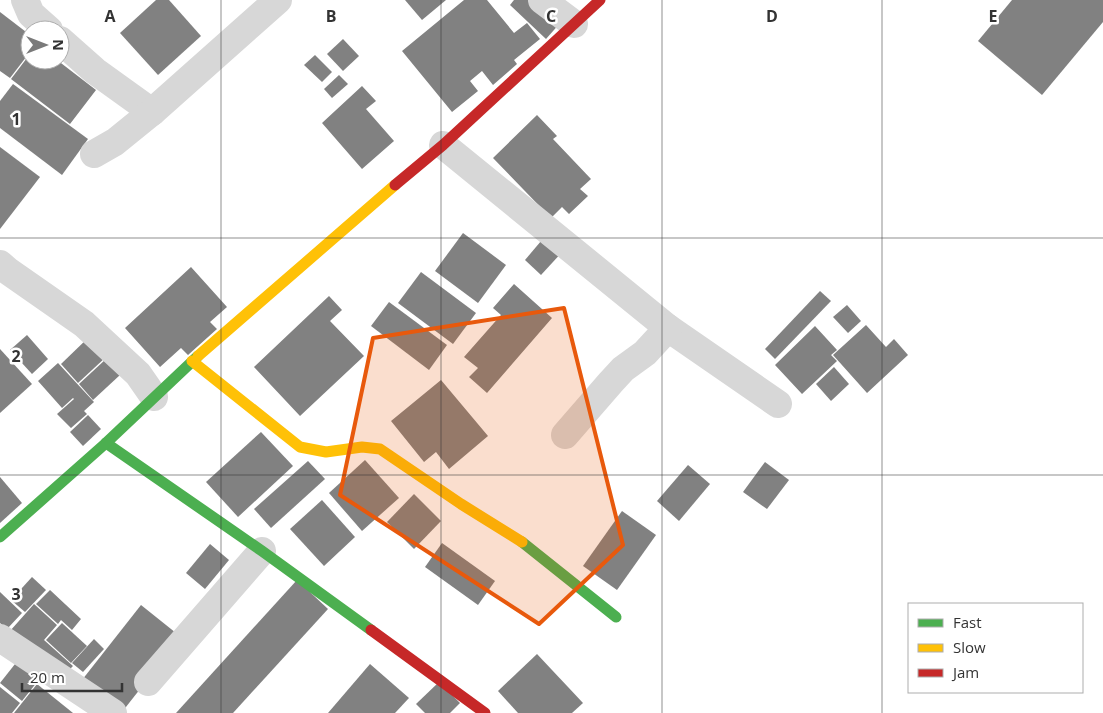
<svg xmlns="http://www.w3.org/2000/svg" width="1103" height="713" font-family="'Open Sans',sans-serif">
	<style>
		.building { fill: #818181 }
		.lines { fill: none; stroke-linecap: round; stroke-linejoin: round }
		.street { stroke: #d7d7d7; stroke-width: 28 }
		.fast { stroke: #4caf50; stroke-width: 11 }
		.slow { stroke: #ffc107; stroke-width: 11 }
		.jam { stroke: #c62828; stroke-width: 11 }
		.marked { fill: #e8590c; fill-opacity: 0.2; stroke: #e8590c; stroke-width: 4; stroke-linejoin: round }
		.grid { fill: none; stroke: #333; stroke-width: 1; stroke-opacity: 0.55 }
		.grid-label { font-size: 16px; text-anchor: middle; font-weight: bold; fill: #333; stroke: #fff; stroke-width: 5; stroke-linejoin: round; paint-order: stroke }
	</style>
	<rect width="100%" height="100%" fill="#fff"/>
	<g class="building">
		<path d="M156,0h13l32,36 -43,39 -38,-42z"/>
		<path d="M405,0h41l-24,20z"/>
		<path d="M464,0h23l27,33 13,-10 13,16 -26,21 3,4 -24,21 -11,-14 -12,10 8,10 -26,21 -50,-61z"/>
		<path d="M514,0h24l23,22 -15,17 -36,-34z"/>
		<path d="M1012,0h91v22l-61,73 -64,-54z"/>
		<path d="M0,12l30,23v17l-20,26 -10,-7z"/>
		<path d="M343,39l16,17 -16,15 -16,-17z"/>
		<path d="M30,54v6h27l39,30 -26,34 -59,-45z"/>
		<path d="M315,55l17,17 -10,10 -18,-17z"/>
		<path d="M339,75l9,9 -16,14 -8,-9z"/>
		<path d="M13,84l75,55 -26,36 -62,-47v-27z"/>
		<path d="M362,86l14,15 -10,8 28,32 -32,28 -40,-46z"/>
		<path d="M537,115l20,21 -4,3 38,40 -11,10 8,7 -19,18 -7,-7 -11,11 -58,-60z"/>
		<path d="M0,147l40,30 -40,52z"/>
		<path d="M463,233l43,32 -28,38 -43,-32z"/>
		<path d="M547,234l17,16 -23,25 -16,-15z"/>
		<path d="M191,267l36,40 -17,15 7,7 -29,26 -7,-7 -21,19 -35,-39z"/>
		<path d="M421,272l55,41 -23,31 -55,-41z"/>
		<path d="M514,284l38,34 -65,75 -18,-16 9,-9 -14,-11 37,-42 -8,-7z"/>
		<path d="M820,291l11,10 -56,58 -10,-10z"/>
		<path d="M329,296l13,14 -12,11 34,35 -64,60 -46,-49z"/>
		<path d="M389,302l58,43 -18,25 -58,-44z"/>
		<path d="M847,305l14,16 -13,12 -15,-16z"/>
		<path d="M866,325l20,22 8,-8 14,16 -41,38 -34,-38z"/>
		<path d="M815,326l22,24 -6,5 6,6 -35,33 -27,-29z"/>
		<path d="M27,335l21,24 -16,15 -22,-24z"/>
		<path d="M89,337l17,20 -28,26 -17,-19z"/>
		<path d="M0,349l32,35 -32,29z"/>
		<path d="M106,359l14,16 -27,25 -14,-16z"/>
		<path d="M58,363l36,39 -10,9 3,3 -16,14 -14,-14 17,-15 -1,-1 -11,10 -24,-27z"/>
		<path d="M834,367l15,17 -18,17 -15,-17z"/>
		<path d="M441,380l47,56 -39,33 -13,-17 -12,10 -33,-41z"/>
		<path d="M88,415l13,14 -18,17 -13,-14z"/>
		<path d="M261,432l32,34 -55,51 -32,-35z"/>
		<path d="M365,460l34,38 -37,33 -33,-38z"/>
		<path d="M308,461l17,18 -54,49 -17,-19z"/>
		<path d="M765,462l24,18 -22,29 -24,-17z"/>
		<path d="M688,465l22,19 -31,37 -22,-20z"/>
		<path d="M0,477l22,26 -22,20z"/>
		<path d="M414,494l27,27 -27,28 -27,-27z"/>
		<path d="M322,500l33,37 -31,29 -34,-37z"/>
		<path d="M622,511l34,24 -39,55 -34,-24z"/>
		<path d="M442,543l53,38 -17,24 -53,-38z"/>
		<path d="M210,544l19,16 -24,29 -19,-16z"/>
		<path d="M32,577l14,13 -21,22 -14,-12z"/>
		<path d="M297,580l31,29 -95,104h-57z"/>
		<path d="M50,590l31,29 -9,11 -11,-10 -3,4 -22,-20z"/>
		<path d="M0,592l22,21 -15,16 -7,-6z"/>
		<path d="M34,604l23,21 -13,15 29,26 -12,12 -51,-47z"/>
		<path d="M141,605l40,32 -59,75 -40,-32z"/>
		<path d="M62,623l25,23 -16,17 -25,-23z"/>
		<path d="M94,639l10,10 -21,23 -11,-9z"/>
		<path d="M537,654l46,49 -11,10h-54l-20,-22z"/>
		<path d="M19,659l22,18 -19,24 -22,-18z"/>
		<path d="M370,664l39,34 -14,15h-67z"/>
		<path d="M439,682l21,21 -10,10h-25l-9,-9z"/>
		<path d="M37,684l36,29h-59z"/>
		<path d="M0,687l20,16 -8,10h-12z"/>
	</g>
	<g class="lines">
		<g class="street">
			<path d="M25,0l6,14 18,16"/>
			<path d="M542,0l32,24"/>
			<path d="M60,40l35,31 57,41"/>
			<path d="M443,145l225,183 110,76"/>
			<path d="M94,154l21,-12 37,-30 126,-112"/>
			<path d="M0,264l8,7 76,53 54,50 16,23"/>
			<path d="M565,435l46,-53 12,-13 22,-16 23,-25"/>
			<path d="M0,638l113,75"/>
			<path d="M148,682l114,-131"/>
		</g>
		<g class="fast">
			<path d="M106,443l156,108 109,79"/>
			<path d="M0,537l106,-94 92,-87"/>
			<path d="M522,542l94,75"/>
		</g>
		<g class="slow">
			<path d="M198,356l197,-171"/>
			<path d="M192,361l108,86 26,5 36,-5 18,2 81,55 61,38"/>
		</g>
		<g class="jam">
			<path d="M395,185l48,-40 157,-145"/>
			<path d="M371,630l114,83"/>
		</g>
	</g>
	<path class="marked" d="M564,308l59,237 -84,79 -199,-129 33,-157z"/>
	<path class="grid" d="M221,0v713M441,0v713M662,0v713M882,0v713M0,238h1103M0,475h1103"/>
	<g class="grid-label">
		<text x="110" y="22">A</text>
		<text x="331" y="22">B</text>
		<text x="551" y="22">C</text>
		<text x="772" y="22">D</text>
		<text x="993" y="22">E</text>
		<text x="16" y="125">1</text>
		<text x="16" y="362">2</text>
		<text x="16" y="600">3</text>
	</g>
	<rect x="908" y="603" width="175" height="90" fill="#ffffff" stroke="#adadad"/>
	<rect x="918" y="619" width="25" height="8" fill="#4caf50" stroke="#adadad"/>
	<text x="953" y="628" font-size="15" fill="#333333">Fast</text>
	<rect x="918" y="644" width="25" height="8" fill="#ffc107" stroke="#adadad"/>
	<text x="953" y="653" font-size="15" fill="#333333">Slow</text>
	<rect x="918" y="669" width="25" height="8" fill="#c62828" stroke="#adadad"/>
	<text x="953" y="678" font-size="15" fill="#333333">Jam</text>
	<g transform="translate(45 45) rotate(90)"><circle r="24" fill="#ffffff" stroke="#adadad"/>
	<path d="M0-4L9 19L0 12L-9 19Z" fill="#7a7a7a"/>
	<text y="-8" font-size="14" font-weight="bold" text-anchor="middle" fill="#333333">N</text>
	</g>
	<path d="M22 683v8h100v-8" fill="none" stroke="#333333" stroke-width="2.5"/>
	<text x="30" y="683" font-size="15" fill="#333333" stroke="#ffffff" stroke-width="4" paint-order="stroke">20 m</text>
</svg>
